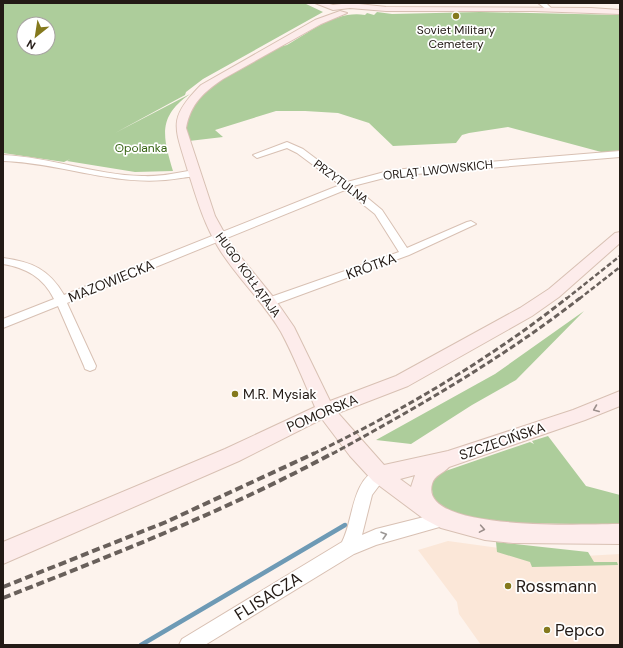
<svg xmlns="http://www.w3.org/2000/svg" width="623" height="648" font-family="'DM Sans',sans-serif">
	<style>
		.commercial { fill: #fbe7d8 }
		.green { fill: #adcd9b; fill-rule: evenodd }
		.lines { fill: none; stroke-linecap: round; stroke-linejoin: round }
		.stream { stroke: #6e9ab5; stroke-width: 4.5 }
		.street-casing { stroke: #d8c0b3; stroke-width: 2 }
		.secondary-casing { stroke: #d8c0b3; stroke-width: 2 }
		.street { fill: #fff; fill-rule: evenodd }
		.secondary { fill: #fdeceb; fill-rule: evenodd }
		.rail-far2 { stroke: #69605b; stroke-width: 2.5; stroke-dasharray: 5 2.5; stroke-linecap: butt }
		.rail-far1 { stroke: #69605b; stroke-width: 3; stroke-dasharray: 6 3; stroke-linecap: butt }
		.rail { stroke: #69605b; stroke-width: 4; stroke-dasharray: 8 4; stroke-linecap: butt }
		.oneway { stroke: #9b8e8b }
		.oneway2 { stroke: #9c9896 }
		.poi-dot { fill: #84791d; stroke: #fff; stroke-width: 1.5 }
		.labels { text-anchor: middle; stroke-width: 3.5; stroke-linejoin: round; paint-order: stroke }
		.far-poi-label { font-size: 12px; fill: #231a15; stroke: #fff }
		.far-park-label { font-size: 12px; fill: #366313; stroke: #fff }
		.far-street-label { font-size: 12px; fill: #231a15; stroke: #fff }
		.street-label { font-size: 14px; fill: #231a15; stroke: #fff }
		.poi-label { font-size: 14px; fill: #231a15; stroke: #fff; text-anchor: start }
		.near-poi-label { font-size: 17px; fill: #231a15; stroke: #fff; text-anchor: start }
		.near-street-label { font-size: 17px; fill: #231a15; stroke: #fff }
	</style>
	<rect width="100%" height="100%" fill="#fdf3ed"/>
	<path class="commercial" d="M448,541l118,16 54,-3v91h-139l-22,-31 -2,-12 -39,-52z"/>
	<g class="green">
		<path d="M3,3h301l19,9 -120,67 -17,13 -1,3 -70,38 75,-39c-33,23 -27,43 -17,77l-38,1 -68,-11 3,-2 -6,3 -61,-9zM24,24h24v24h-24z"/>
		<path d="M377,12l15,2 88,-2 140,3v135l-15,3 -97,-26 -39,6 -7,2 -6,8 -63,3 -24,-23 -31,-10 -33,-2h-29l-61,19 8,7 -34,4c-2,-9 -4,-18 0,-27 13,-31 62,-51 90,-67l8,-2c23,-13 50,-35 78,-30l2,-2 7,2z"/>
		<path d="M584,311l-68,69 -44,25 -61,39 -35,-4 119,-66z"/>
		<path d="M548,436l38,50 34,9v31l-50,1v-3l-53,-1 -40,-5v4l-22,-6 -22,-14 -2,-26 99,-34 4,2 -2,-3z"/>
		<path d="M496,542l92,10 6,10h23l1,3 -86,2 -2,-5 -33,-10z"/>
	</g>
	<g class="lines">
		<path class="stream" d="M141,645l204,-120"/>
		<defs>
			<g id="street">
				<path d="M538,3h8l5,5 -5,1z"/>
				<path d="M287,142l16,7 44,33 45,-12 228,-19v6l-228,19 -39,10 29,24 25,38 60,-26 4,-1 5,3 -67,31 -136,50h-8l-2,-3 2,-3 134,-47 -24,-38 -30,-24 -278,113 29,63 -1,3 -5,2 -5,-2 -1,-3 -26,-60 -55,22v-9l51,-20c-11,-22 -28,-31 -51,-35v-6c29,4 46,11 61,37l276,-110 -43,-32 -10,-5 -30,10 -4,-3z"/>
				<path d="M3,155c47,2 92,20 139,21 18,1 35,-3 52,-6l5,3c-4,4 -12,4 -18,5 -62,11 -116,-15 -178,-17z"/>
				<path d="M380,468l5,2 2,5 -15,20 -10,40 14,-6 68,-17 6,2 2,5 -2,5 -74,21 -22,9 -149,91h-26l3,-6 160,-97c12,-23 9,-63 38,-74z"/>
			</g>
			<g id="secondary">
				<path d="M315,3h11l7,2 17,-2 36,4 205,1 29,2v4l-87,-3h-147l-36,-3 -17,2z"/>
				<path d="M340,11l7,2 -26,11 -98,55c-20,14 -32,24 -37,49l29,88 16,29 43,53 20,29 36,74 66,-25 124,-68 29,-19 66,-56 5,-1v11l-61,54 -27,19 -124,70 -70,27 46,52 64,-14 125,-41 47,-19v15l-35,14 -136,47c-5,6 -15,8 -17,17 -14,49 161,40 188,40v20l-107,-1 -28,-3 -44,-12 -17,-9 -51,-38 -23,-25 -28,-37 -83,42 -236,103v-22l222,-93 90,-42c-11,-25 -21,-51 -34,-75 -18,-31 -45,-55 -63,-85 -15,-25 -22,-51 -31,-79 -12,-41 -20,-49 14,-83l114,-65zM415,475l-4,12 -11,-8z"/>
			</g>
		</defs>
		<use href="#street" class="street-casing"/>
		<use href="#secondary" class="secondary-casing"/>
		<use href="#street" class="street"/>
		<use href="#secondary" class="secondary"/>
		<g class="rail-far2">
			<path d="M566,299l54,-43"/>
			<path d="M579,299l41,-32"/>
		</g>
		<g class="rail-far1">
			<path d="M313,454c89,-43 177,-95 254,-156"/>
			<path d="M332,454c86,-47 171,-96 248,-156"/>
		</g>
		<g class="rail">
			<path d="M3,587l163,-65 149,-69"/>
			<path d="M3,598c112,-44 225,-88 330,-145"/>
		</g>
	</g>
	<defs><path id="oneway-chevron" d="M-2-3.5L2.5 0L-2 3.5" fill="none" stroke-width="1.6" stroke-linecap="round" stroke-linejoin="round"/></defs>
	<g class="oneway">
		<use href="#oneway-chevron" transform="translate(596 409) rotate(158)"/>
		<use href="#oneway-chevron" transform="translate(482 529) rotate(10)"/>
	</g>
	<use class="oneway2" href="#oneway-chevron" transform="translate(384 535) rotate(-16)"/>
	<g class="poi-dot">
		<circle cx="456" cy="16" r="4"/>
		<circle cx="235" cy="394" r="4"/>
		<circle cx="508" cy="586" r="4"/>
		<circle cx="547" cy="630" r="4"/>
	</g>
	<g class="labels">
		<g class="far-poi-label">
			<text x="456" y="34">Soviet Military<tspan x="456" dy="14">Cemetery</tspan></text>
		</g>
		<g class="far-park-label">
			<text x="141" y="152">Opolanka</text>
		</g>
		<g class="far-street-label">
			<text transform="translate(438 170) rotate(-6)" y="4">ORLĄT LWOWSKICH</text>
			<text transform="translate(341 182) rotate(37)" y="4">PRZYTULNA</text>
			<text transform="translate(248 275) rotate(54)" y="4">HUGO KOŁŁĄTAJA</text>
		</g>
		<g class="street-label">
			<text transform="translate(371 266) rotate(-20)" y="5">KRÓTKA</text>
			<text transform="translate(111 281) rotate(-22)" y="5">MAZOWIECKA</text>
			<text transform="translate(322 413) rotate(-23)" y="5">POMORSKA</text>
			<text transform="translate(502 441) rotate(-19)" y="5">SZCZECIŃSKA</text>
		</g>
		<g class="poi-label">
			<text x="243" y="399">M.R. Mysiak</text>
		</g>
		<g class="near-poi-label">
			<text x="516" y="592">Rossmann</text>
			<text x="555" y="636">Pepco</text>
		</g>
		<g class="near-street-label">
			<text transform="translate(268 596) rotate(-32)" y="6">FLISACZA</text>
		</g>
	</g>
	<rect width="623" height="648" fill="none" stroke="#231a15" stroke-width="8"/>
	<g transform="translate(36 36) rotate(210)"><circle r="19" fill="#ffffff" stroke="#a7a3a1"/>
	<path d="M0-3L7 15L0 10L-7 15Z" fill="#84791d"/>
	<text y="-6" font-size="11" font-weight="bold" text-anchor="middle" fill="#231a15">N</text>
	</g>
</svg>
